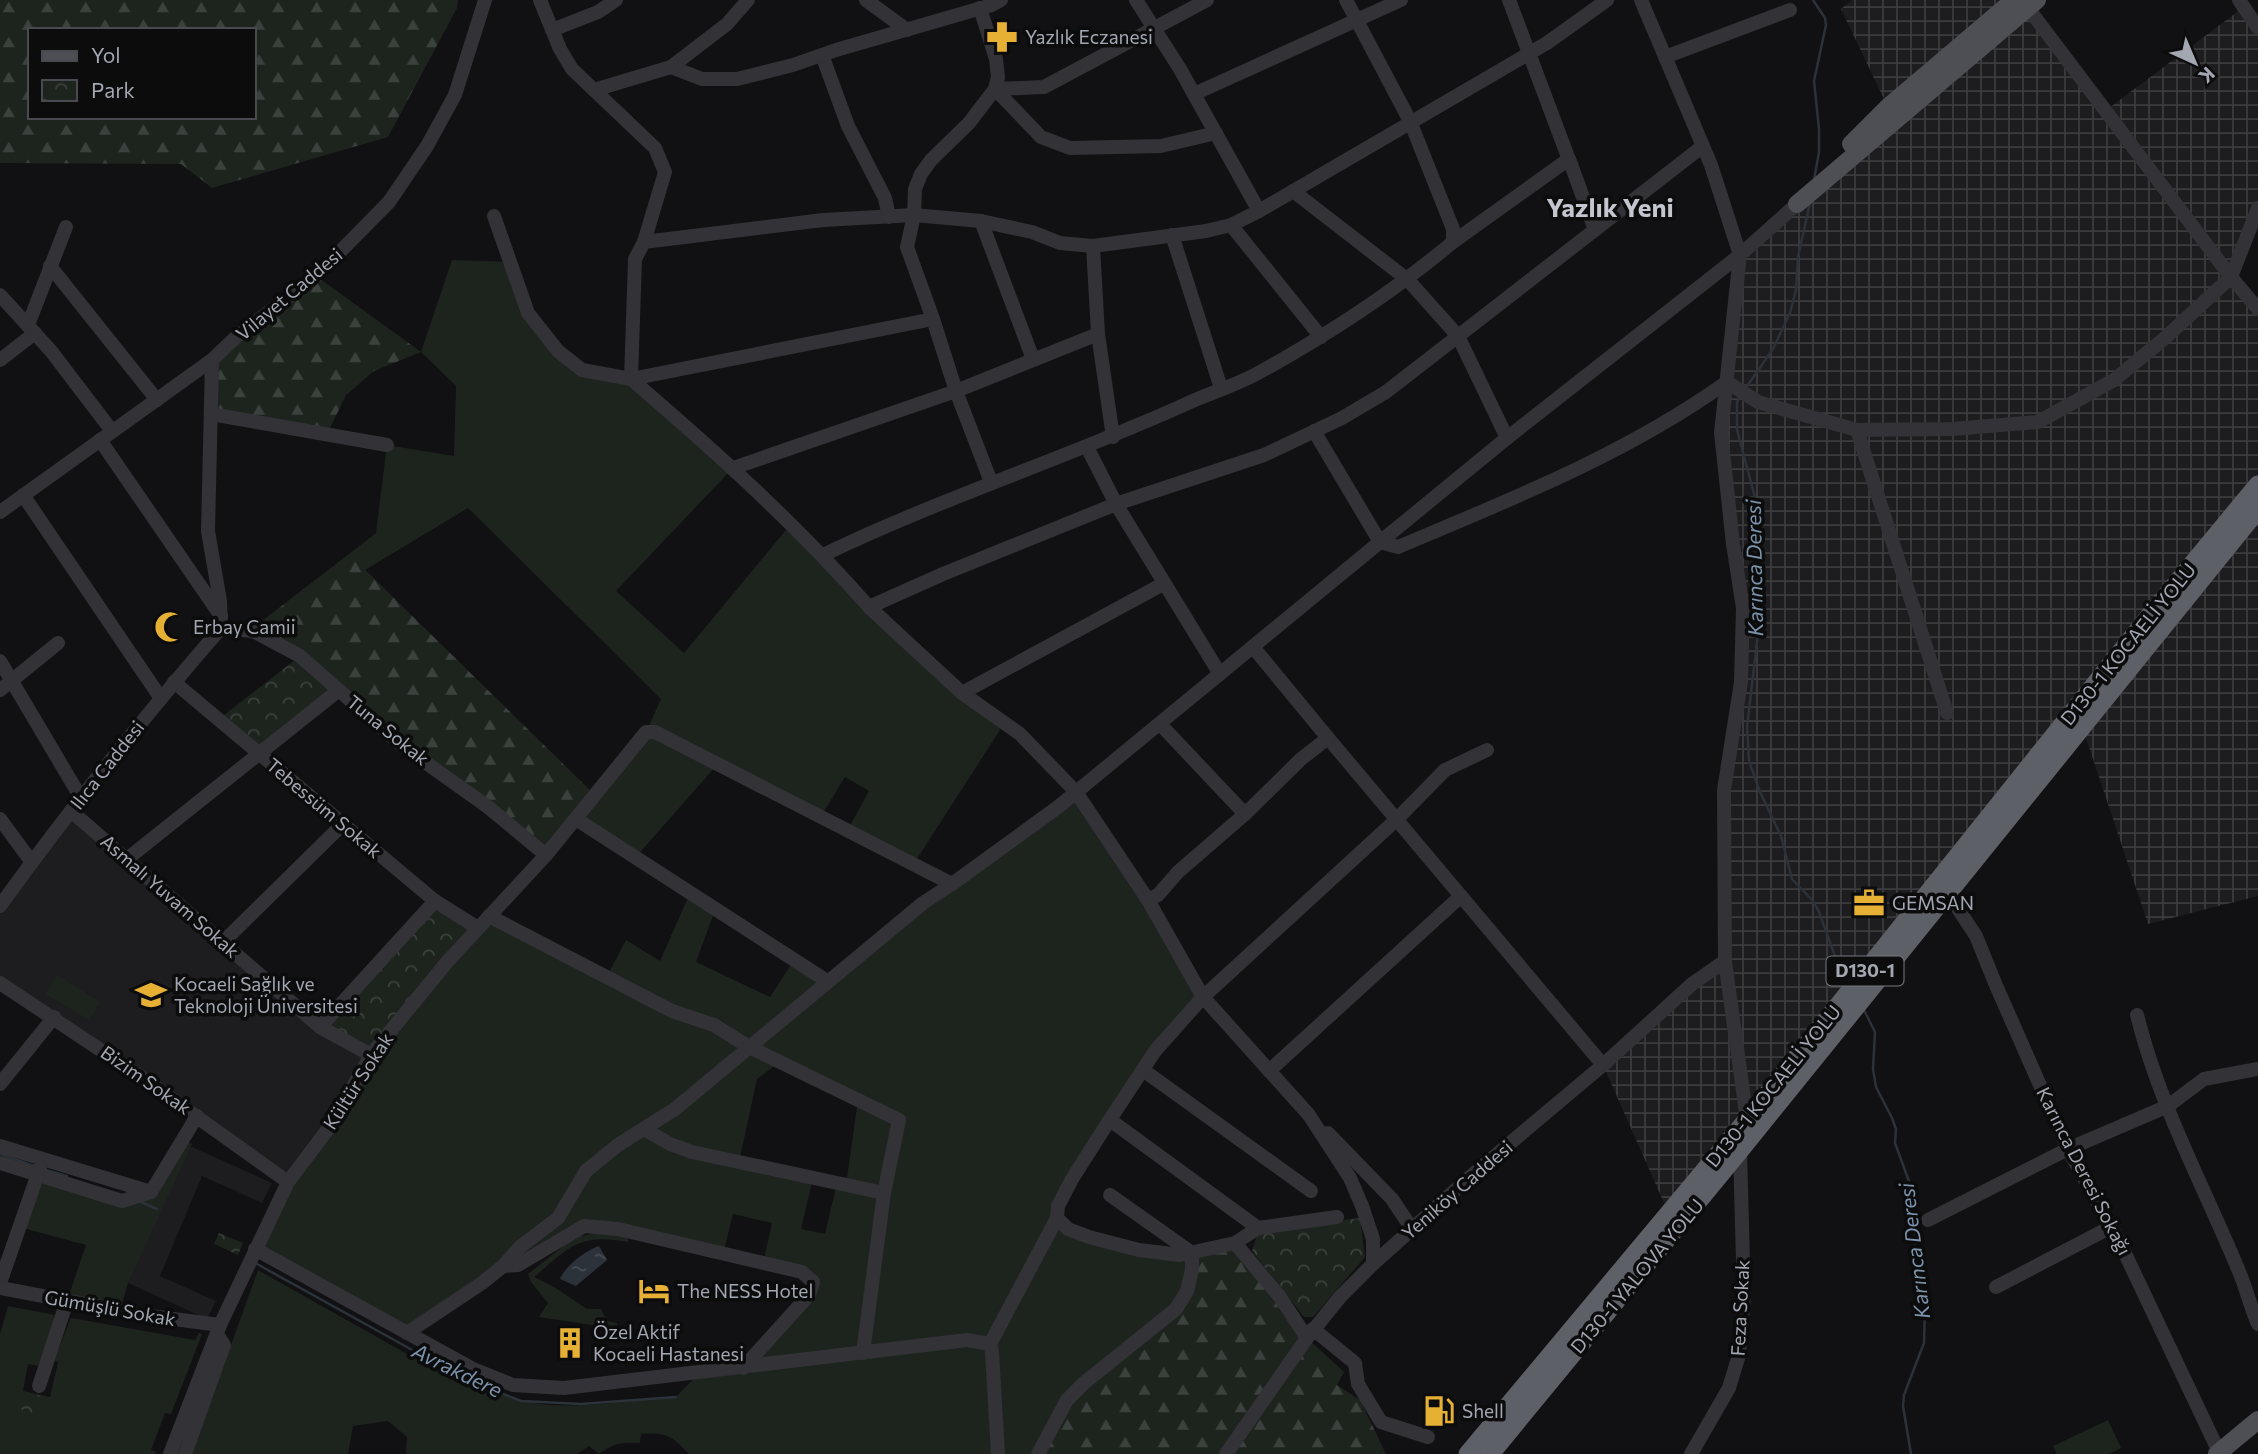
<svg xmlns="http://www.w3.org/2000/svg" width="2258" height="1454" font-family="Commissioner,sans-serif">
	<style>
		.built { fill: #1d1d1f }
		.industrial { fill: url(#industrial-grid) }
		.green { fill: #1d241e; fill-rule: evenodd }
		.forest { fill: url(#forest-firs); fill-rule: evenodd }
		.park { fill: url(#park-crowns) }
		.water { fill: url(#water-ripples) }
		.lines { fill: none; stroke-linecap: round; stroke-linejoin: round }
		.stream { stroke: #2b3239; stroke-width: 2.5 }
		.minor { stroke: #323237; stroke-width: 14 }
		.major { stroke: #4e4f55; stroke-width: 18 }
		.highway { stroke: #5e6067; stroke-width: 19 }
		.labels { text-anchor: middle; stroke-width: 7; stroke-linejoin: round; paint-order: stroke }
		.shield { fill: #0c0c0d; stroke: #757880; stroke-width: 2 }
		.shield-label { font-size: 18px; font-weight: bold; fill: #a2a7b2 }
		.poi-label { font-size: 19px; fill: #a2a7b2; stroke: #0c0c0d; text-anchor: start }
		.street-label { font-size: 19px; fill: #a2a7b2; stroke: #0c0c0d }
		.water-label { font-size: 21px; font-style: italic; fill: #7b93ac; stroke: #0c0c0d }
		.district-label { font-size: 26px; font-weight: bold; fill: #c3c6ce; stroke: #0c0c0d }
	</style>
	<defs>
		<pattern id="industrial-grid" width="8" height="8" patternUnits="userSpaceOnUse" patternTransform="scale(1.75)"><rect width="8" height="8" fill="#1d1d1f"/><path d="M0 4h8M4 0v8" fill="none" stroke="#3b3b3d"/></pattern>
		<pattern id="forest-firs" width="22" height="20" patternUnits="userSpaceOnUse" patternTransform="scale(1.75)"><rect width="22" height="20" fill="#1d241e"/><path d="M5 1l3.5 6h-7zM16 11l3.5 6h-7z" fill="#3b413c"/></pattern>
		<pattern id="park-crowns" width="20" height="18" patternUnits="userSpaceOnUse" patternTransform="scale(1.75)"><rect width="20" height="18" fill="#1d241e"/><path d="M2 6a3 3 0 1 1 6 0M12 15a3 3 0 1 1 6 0" fill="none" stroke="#3b413c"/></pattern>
		<pattern id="water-ripples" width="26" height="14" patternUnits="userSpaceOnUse" patternTransform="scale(1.75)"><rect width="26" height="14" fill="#2b3239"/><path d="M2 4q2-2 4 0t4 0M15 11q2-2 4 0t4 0" fill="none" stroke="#474d53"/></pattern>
	</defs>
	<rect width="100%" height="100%" fill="#111012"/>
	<g class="built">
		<path d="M71,811l249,216 51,28 -83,127 -288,-199v-79z"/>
		<path d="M183,1143l89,40 -10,20 -60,-27 -42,100 56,25 -9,18 -79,-36z"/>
	</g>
	<path class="industrial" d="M1852,0h185l-9,7 77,104 136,-102 17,23v176l-27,69 27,32v587l-110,28 -66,-198 -414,486 -65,-147 122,-104 -1,-171 19,-182 -22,-175 19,-178 154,-135 -53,-111z"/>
	<g class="green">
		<path d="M452,260l58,2 18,51 54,57 49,9 102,89 -117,123 68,62 107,-129 207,194 2,12 -87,135 -66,-34 22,-40 -24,-14 -25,41 -103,-53 -82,93 -59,-39 70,-87 15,-33 -193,-191 -103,62 -16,-16 27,-21 11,-88 67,11 2,-70 -35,-34z"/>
		<path d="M1076,792l127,205 -48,54 -98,166 32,20 103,16 -5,38 -149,163h-349c-17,-18 -23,-22 -48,-20l-1,9c-17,-1 -27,0 -41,11l-10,-8 -12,8h-171l1,-17 -19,-16 -35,5 -5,28h-156l66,-184 204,115 4,-6c18,8 38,18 56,22 47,11 107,-1 154,-4l22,-23 45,-6 70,-86 -50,-19 9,-40 -39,-9 -10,40 -139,-28 -177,107 -152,-84 116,-194 118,-139 117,62 20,-38 34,21 30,-68 25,17 -19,52 74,35 24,-37 33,21zM780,1062l78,38 -12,85 -9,-2 -12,51 -24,-5 12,-51 -74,-16 18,-83z"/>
		<path d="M57,975l43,27 -11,18 -43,-26z"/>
		<path d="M183,1139l9,5 -64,139 -8,28 -53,-10 19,-56 -67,-18 19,-52 84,26 29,-9z"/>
		<path d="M597,1233l31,4v5c-50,-9 -58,5 -94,35l20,10 33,22h14l6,12 10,2 1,6 -79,-12 9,-14 -17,-21 -3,-8 47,-37z"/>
		<path d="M8,1306l47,9 -15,51 -12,-2 -5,27 27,6 8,-35 -4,-2 17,-42 124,22 4,-7 3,1 -31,80 -6,-1 -14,37 5,2 -1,2h-155v-120z"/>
		<path d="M2108,1420l13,28 -12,6h-52l-4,-8z"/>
	</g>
	<g class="forest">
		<path d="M0,0h458l-1,8 -69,129 -176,51 -31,-24 -181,-1zM30,30h224v87h-224z"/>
		<path d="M316,276l105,76 -47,19 -28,24 -19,39 -116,-20 1,-54z"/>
		<path d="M349,554l246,241 -49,60 -246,-199 -47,-25 9,-10z"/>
		<path d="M1235,1243l72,95 37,34 -7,13 23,15 26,54h-348l29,-54 109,-91 16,-56z"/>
	</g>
	<g class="park">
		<path d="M300,656l39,34 -80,62 -40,-33z"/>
		<path d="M435,901l43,27 -107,127 -51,-28z"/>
		<path d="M1360,1218l5,39 -52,60h-9l-52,-66 7,-21z"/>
		<path d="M219,1233l24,10 -5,12 -24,-11z"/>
		<path d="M31,1394l13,2 2,4 -3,12 -8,4 -10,-2 -5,-7 2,-8z"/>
	</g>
	<path class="water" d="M599,1246l8,14 -31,26 -16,-7c6,-14 25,-28 39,-33z"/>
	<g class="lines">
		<g class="stream">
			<path d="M1813,0l12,18 1,7 -12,56 5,48v23l-5,28"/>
			<path d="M1745,389l28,-40 17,-36 6,-23 2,-33 12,-54"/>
			<path d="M1739,397l-2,5v28l20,75 1,128 -11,94 2,34 11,31 21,44 11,43 21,22 6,11 21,58"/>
			<path d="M1864,1010l11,22 -2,37 3,18 16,31 4,11 -1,14 15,41 5,36v53l10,33 -1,37 -20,52 -1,11 8,48"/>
			<path d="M0,1154l37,13"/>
			<path d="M46,1170l21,6"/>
			<path d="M139,1201l18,8"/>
			<path d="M257,1264l204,113 60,24 60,3 95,-7"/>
		</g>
		<g class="minor">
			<path d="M540,0l20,49 12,20 83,79 10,24 -21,70"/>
			<path d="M866,0l41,30"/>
			<path d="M1136,0l44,69 79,142"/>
			<path d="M1509,0l62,165"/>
			<path d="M1607,0l-60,43 -288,168 -28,14 -25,6 -113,15 -33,-3 -28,-11 -51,-11 -67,-6 -91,5 -179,22 -9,17 -4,120c84,72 165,145 238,228l74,-33 173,-70 148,-49 78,-37 44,-26 317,-246"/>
			<path d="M1641,0l70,165 29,90 -19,178 12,111 10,64 -2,74 -17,108 1,171 22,159"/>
			<path d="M2239,0l19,28"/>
			<path d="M980,8l16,51 2,18 -3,12 -26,34 -38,37 -10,14 -6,15 -1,26 -7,32 26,72 23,72 35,91"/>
			<path d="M2028,8l203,269 27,32"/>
			<path d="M552,30l46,-18 18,-12"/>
			<path d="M822,55l26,71 37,72 4,19"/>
			<path d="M1665,57l125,-47"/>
			<path d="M671,67l31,12h35l56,-14 43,-15 156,-45 9,-5"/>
			<path d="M995,89l46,48 29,11 91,-2 55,-13"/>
			<path d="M995,89l49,-2 163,-87"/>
			<path d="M594,90l77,-23 56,-43 21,-24"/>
			<path d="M1194,94l207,-94"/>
			<path d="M1293,191l115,89 50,56 49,102"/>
			<path d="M494,216l34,97 30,38 24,19 49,9 302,-60"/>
			<path d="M981,221l52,138"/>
			<path d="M1231,225l90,112"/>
			<path d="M1172,235l49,153"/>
			<path d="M1453,242l116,-83 26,71"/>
			<path d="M1093,246l5,88 15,103"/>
			<path d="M50,266l107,134"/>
			<path d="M0,295l51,56 61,80"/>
			<path d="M28,325l38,-98"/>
			<path d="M0,360l35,-27"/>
			<path d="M212,360l-4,171 12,70 1,27"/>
			<path d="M211,414l176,31"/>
			<path d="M1857,430l90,283"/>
			<path d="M1314,431l66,111 127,-104 233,-183 57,-51"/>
			<path d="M100,440l121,176"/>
			<path d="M1087,447l29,57 104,170"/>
			<path d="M733,468l223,-77 142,-57"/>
			<path d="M23,495l137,202"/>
			<path d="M0,512l212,-152 24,-23 80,-61 73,-74 38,-56 28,-51 30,-95"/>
			<path d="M823,555c118,-57 244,-97 363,-151 24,-11 51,-19 74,-32 69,-38 132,-79 193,-130v-13l-43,-108 -64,-121"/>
			<path d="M869,607l93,86 58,41 56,58 72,108"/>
			<path d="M221,628l32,3 47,25 101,89 87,62 58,48"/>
			<path d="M0,661l81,137"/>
			<path d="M174,682l261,219 43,27"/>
			<path d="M0,690l58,-47"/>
			<path d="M962,693l201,-109"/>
			<path d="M1160,724l85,90 -67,58 -20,23 -10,5 55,97 106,118 41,63 12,28 11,33v25"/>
			<path d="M1328,738l275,327"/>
			<path d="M71,811l249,216 51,28"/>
			<path d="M1245,814l56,-55 27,-21 -75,-91"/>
			<path d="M0,819l31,42"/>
			<path d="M576,819l251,162"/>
			<path d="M127,859l212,-169"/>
			<path d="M1947,892l29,44 19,47 73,166 53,96 99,209"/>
			<path d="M0,906c69,-96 143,-188 221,-278"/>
			<path d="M489,916l183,95 42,14 35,22 150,73 -15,73"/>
			<path d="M223,942l120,-118"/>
			<path d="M0,983l138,92 150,107"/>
			<path d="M2137,1015c22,89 66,170 101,254 8,18 12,37 20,55"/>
			<path d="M320,1027l115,-126"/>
			<path d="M1143,1070l168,121"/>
			<path d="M1269,1071l192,-175"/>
			<path d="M0,1084l54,-67"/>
			<path d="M1110,1120l148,108"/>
			<path d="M644,1129l26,15 22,8 192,41 -21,160"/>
			<path d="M1328,1133l64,66 20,30"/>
			<path d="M0,1146l151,46 46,-76"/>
			<path d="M0,1163l122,38 29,-9"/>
			<path d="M1110,1195l82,58"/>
			<path d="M1337,1217l-79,11 -23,15 -55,12 -41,-5 -50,-13 -21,-8 -11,-11 1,-12 14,-27 35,-55 48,-73 48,-54 193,-177 49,-50 42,-20"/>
			<path d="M1928,1220l140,-71 100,-43 36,-27 54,-10"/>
			<path d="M1235,1243l45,54 27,41"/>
			<path d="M255,1249l218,120 40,16 51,3 403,-48 23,4 2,8 6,102"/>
			<path d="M503,1266l15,-1 66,-39 34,3 184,43 11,10 -4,13 -66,73"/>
			<path d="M0,1283l40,-115"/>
			<path d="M1996,1287l115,-60"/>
			<path d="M0,1288l143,27 77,10"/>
			<path d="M1313,1329l42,34 3,21 23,38 47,15"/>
			<path d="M407,1333l75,-50 21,-17 17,-19 38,-29 28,-47 32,-26 57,-36 248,-206 29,-19"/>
			<path d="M990,1344l67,-126"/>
			<path d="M39,1386l28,-85"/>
			<path d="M170,1454l50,-129 68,-143 43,-57 40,-70 76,-93 99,-107 100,-123h9l297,152 106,-77 322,-265 18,5c114,-48 228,-93 329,-165l31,20 99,28 95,-1 86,-7 76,-42 51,-42 66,-61 27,-69"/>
			<path d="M185,1454l39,-109 -7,-11"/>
			<path d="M1038,1454l29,-54 17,-17 92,-74 11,-18 5,-21v-17"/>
			<path d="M1226,1454l81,-116 33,-41 33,-33 98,-88 132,-111 89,-81 33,-23"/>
			<path d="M1691,1454l38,-66 10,-33 5,-57 -4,-148"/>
		</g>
		<g class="major">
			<path d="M1851,144l37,-37 126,-107"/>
			<path d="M1797,204l240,-204"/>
			<path d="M2217,1454l41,-34"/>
		</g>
		<g class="highway">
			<path d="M1468,1454l279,-334 402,-503 109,-132"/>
			<path d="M1490,1454l250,-304 518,-641"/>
		</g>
	</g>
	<defs>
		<symbol id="pharmacy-bare" viewBox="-9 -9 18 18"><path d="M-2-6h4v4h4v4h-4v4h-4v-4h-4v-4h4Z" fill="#e6b034" stroke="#0c0c0d" stroke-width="2.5" paint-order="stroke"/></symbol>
		<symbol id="mosque-bare" viewBox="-9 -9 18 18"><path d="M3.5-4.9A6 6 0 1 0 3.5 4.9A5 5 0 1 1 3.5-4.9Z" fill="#e6b034" stroke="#0c0c0d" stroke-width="2.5" paint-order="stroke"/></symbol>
		<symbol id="office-bare" viewBox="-9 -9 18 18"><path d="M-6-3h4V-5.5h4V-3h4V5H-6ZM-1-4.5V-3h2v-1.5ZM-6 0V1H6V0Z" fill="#e6b034" stroke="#0c0c0d" stroke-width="2.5" paint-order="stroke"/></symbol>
		<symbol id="university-bare" viewBox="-9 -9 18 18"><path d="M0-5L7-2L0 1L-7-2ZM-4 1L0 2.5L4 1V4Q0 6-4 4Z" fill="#e6b034" stroke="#0c0c0d" stroke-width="2.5" paint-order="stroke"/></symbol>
		<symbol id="hotel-bare" viewBox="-9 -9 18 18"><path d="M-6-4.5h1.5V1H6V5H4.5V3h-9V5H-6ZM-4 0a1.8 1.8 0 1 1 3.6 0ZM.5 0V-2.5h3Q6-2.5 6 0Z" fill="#e6b034" stroke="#0c0c0d" stroke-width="2.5" paint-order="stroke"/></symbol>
		<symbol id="building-bare" viewBox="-9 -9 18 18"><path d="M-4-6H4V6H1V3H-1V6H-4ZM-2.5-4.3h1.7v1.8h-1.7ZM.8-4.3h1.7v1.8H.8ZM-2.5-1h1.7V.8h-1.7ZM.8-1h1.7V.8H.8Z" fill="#e6b034" stroke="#0c0c0d" stroke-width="2.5" paint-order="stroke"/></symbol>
		<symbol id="fuel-bare" viewBox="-9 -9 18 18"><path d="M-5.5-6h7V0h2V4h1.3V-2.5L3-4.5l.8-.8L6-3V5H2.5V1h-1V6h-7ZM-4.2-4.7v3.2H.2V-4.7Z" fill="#e6b034" stroke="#0c0c0d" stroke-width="2.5" paint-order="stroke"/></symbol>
	</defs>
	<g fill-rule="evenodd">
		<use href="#pharmacy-bare" x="980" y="15" width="44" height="44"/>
		<use href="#mosque-bare" x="148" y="605" width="44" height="44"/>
		<use href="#office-bare" x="1847" y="881" width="44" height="44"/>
		<use href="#university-bare" x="129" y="973" width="44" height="44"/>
		<use href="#hotel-bare" x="632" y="1269" width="44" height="44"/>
		<use href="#building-bare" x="548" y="1321" width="44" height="44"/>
		<use href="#fuel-bare" x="1417" y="1389" width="44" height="44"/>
	</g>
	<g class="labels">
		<rect class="shield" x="1826.5" y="956.5" width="77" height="29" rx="5"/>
		<g class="shield-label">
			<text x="1865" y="977">D130-1</text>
		</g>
		<g class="poi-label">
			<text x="1025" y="44">Yazlık Eczanesi</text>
			<text x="193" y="634">Erbay Camii</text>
			<text x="1892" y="910">GEMSAN</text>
			<text x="174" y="991">Kocaeli Sağlık ve<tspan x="174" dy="22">Teknoloji Üniversitesi</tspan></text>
			<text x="677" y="1298">The NESS Hotel</text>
			<text x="593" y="1339">Özel Aktif<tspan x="593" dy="22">Kocaeli Hastanesi</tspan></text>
			<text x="1462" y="1418">Shell</text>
		</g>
		<g class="street-label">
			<text transform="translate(289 294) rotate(-40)" y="7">Vilayet Caddesi</text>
			<text transform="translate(2128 644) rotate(-51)" y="7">D130-1 KOCAELİ YOLU</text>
			<text transform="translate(388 730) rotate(39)" y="7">Tuna Sokak</text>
			<text transform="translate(107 765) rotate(-52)" y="7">Ilıca Caddesi</text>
			<text transform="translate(324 808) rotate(40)" y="7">Tebessüm Sokak</text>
			<text transform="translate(170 896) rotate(41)" y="7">Asmalı Yuvam Sokak</text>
			<text transform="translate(146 1080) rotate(35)" y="7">Bizim Sokak</text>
			<text transform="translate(358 1081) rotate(-57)" y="7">Kültür Sokak</text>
			<text transform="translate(1773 1086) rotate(-51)" y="7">D130-1 KOCAELİ YOLU</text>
			<text transform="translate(2084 1171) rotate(63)" y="7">Karınca Deresi Sokağı</text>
			<text transform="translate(1457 1190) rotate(-41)" y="7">Yeniköy Caddesi</text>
			<text transform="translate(1637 1276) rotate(-50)" y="7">D130-1 YALOVA YOLU</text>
			<text transform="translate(110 1308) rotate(10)" y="7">Gümüşlü Sokak</text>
			<text transform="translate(1740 1308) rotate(-87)" y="7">Feza Sokak</text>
		</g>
		<g class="water-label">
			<text transform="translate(1755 568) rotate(-91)" y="7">Karınca Deresi</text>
			<text transform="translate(1915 1251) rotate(-97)" y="7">Karınca Deresi</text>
			<text transform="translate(457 1371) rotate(26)" y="7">Avrakdere</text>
		</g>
		<g class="district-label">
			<text x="1610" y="217">Yazlık Yeni</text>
		</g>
	</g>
	<rect x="28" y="28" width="228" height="91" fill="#0c0c0d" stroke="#484a4f" stroke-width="2"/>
	<rect x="42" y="51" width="35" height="10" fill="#4e4f55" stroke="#484a4f" stroke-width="2"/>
	<text x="91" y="63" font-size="21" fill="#a2a7b2">Yol</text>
	<rect x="42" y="80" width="35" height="21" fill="url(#park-crowns)" stroke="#484a4f" stroke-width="2"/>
	<text x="91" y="98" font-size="21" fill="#a2a7b2">Park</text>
	<g transform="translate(2195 63) rotate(136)" stroke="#0c0c0d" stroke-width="5" paint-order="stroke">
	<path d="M0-5L12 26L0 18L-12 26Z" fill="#a2a7b2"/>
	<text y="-10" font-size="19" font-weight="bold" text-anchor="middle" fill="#a2a7b2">K</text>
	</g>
</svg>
